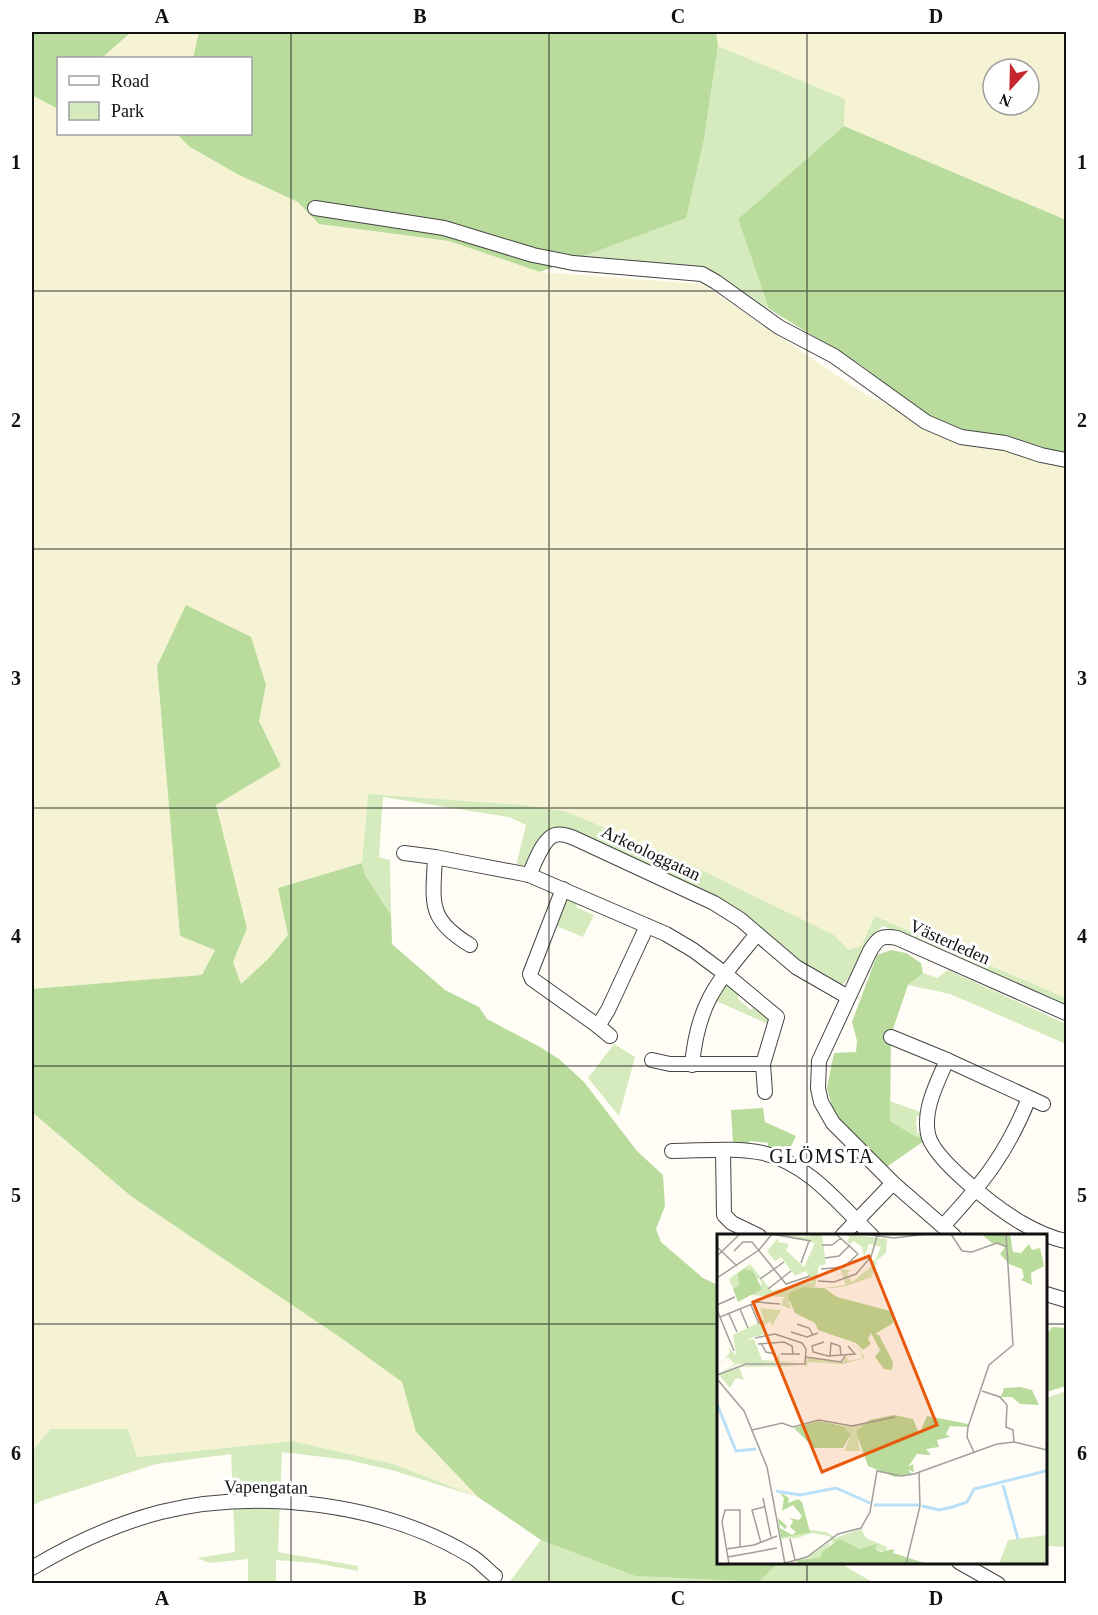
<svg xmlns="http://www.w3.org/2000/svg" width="1098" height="1615" font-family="Georgia,serif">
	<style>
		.farmland { fill: #f6f3d4; fill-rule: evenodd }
		.green { fill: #d5ebbd }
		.forest { fill: #b9dc9c }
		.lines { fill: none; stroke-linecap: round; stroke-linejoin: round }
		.minor-casing { stroke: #444; stroke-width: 16 }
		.minor { stroke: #fff; stroke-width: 14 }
		.grid { fill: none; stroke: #111; stroke-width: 1.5; stroke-opacity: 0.55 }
		.labels { text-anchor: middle; stroke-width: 6; stroke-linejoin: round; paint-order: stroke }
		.street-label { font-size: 18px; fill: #111; stroke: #fff }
		.neighbourhood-label { font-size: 20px; letter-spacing: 1.5px; fill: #111; stroke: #fff }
		.inset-river { fill: none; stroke: #b9e0f7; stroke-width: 3 }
		.inset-road { fill: none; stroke: #a09f9a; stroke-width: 1.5 }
		.view { fill: #e8590c; fill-opacity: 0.15; stroke: #e8590c; stroke-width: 3 }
		.inset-edge { fill: none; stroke: #111; stroke-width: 3 }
		.neatline { fill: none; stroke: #111; stroke-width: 2 }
		.grid-label { font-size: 20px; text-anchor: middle; font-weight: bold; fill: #111 }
	</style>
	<rect width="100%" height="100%" fill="#fffdf5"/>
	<g class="farmland">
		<path d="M131,32h68l-6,26h-91z"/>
		<path d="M716,32h350v188l-222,-94 1,-27 -127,-53zM993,69h36v36h-36z"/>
		<path d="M32,95l23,13 3,-3v29h119l13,13 47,27 62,28 20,22 130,17 91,31 162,12 164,111 102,48 98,19v536l-190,-82 -14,29 -13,5 -15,-15 -155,-76 -136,-50 -19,-4 -156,-11 -6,69 -84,25 10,47 -20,24 -27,25 -8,-22 14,-35 -31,-123 65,-38 -22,-45 7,-36 -109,-19 23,270 35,13 -12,26 -171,14z"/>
		<path d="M32,1112l100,85 212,143 58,42 14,50 62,65 -85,-33 -101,-23 -156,16 -86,-28 -18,23z"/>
	</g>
	<g class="green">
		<path d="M718,46l127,53 -1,27 -106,93 31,90 -26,-13 -47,-29 -122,-8 130,-120z"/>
		<path d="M368,794l156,11 43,7 112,47 155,76 15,15 13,-5 13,-29 191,82v10l-183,-82c-22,16 -21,46 -43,60l-26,-14 -63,-52 -188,-88 -33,35 -15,3 11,-45 -17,-8 -126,-20 -4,60 11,3 1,55 -26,-40 -3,-12z"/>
		<path d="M567,899l13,2 -4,6 18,8 -11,22 -29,-12z"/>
		<path d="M948,970l118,54v20l-116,-50 -42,-9 15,-12 14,5z"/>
		<path d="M723,984h6l13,8 -5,6 14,12 5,-6 14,14v7l-58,-26z"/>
		<path d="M614,1044l21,13 -16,59 -31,-38z"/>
		<path d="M890,1101l33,12v2l-7,1 1,17h7l3,6 -12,-3 -25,-15z"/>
		<path d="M1066,1391v156l-20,-1v-148z"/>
		<path d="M50,1429h78l9,28 155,-16 101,23 85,33 -83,-26 -47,-11 -66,-8 -4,100 80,14v5l-43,-8 -39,-3v23h-28v-24l-38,4 -13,-5 38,-6 -4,-98 -75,10 -115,37 -9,5v-54z"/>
		<path d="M541,1540l94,36 124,6 19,-19 60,-1 36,21 -366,1z"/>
	</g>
	<g class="forest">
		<path d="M32,32h99l-29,26h-44v47l-2,3 -24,-13z"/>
		<path d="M199,32h517l2,14 -14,93 -18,79 -146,54 -91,-31 -130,-17 -21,-22 -61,-28 -47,-27 -13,-13h73v-76h-57z"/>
		<path d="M844,126l222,94v236l-114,-27 -42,-23 -46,-39 -95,-58 -31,-90z"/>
		<path d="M186,605l65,32 15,48 -7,36 22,45 -65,39 31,123 -14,34 8,22 27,-25 20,-24 -10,-47 84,-25 3,12 26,40 1,29 53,46 34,17 8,12 53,28 19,12 25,23 53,69 26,24 2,31 -9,23 5,13 42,36 15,7v277l60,1 -19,19 -124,-6 -94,-36 -63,-43 -62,-65 -14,-50 -58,-42 -212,-143 -100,-85v-123l170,-14 13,-25 -35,-14 -23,-270z"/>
		<path d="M891,950l15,3 15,10 2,10 -15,12 -17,50 -1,86 25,15 12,3 -42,29 -49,-48 -9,-32 7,-35 22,-1 1,-11 -5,-19 25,-67z"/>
		<path d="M763,1108l2,14 31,14 -10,21 -19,-6 1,-8 -18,-2 -2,6 -15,-3 -2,-34z"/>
		<path d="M1052,1327l14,1v58l-20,6v-57z"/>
	</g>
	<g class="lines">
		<defs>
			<g id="minor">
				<path d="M315,208l129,20 89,27 40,8 129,11 14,8 63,45 55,29 92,66 35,15 44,6 36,12 25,5"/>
				<path d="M404,853l31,4"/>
				<path d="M529,875c5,-10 14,-37 26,-40 6,-2 14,1 19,3l140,65 27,17 55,47 52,30"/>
				<path d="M563,889l-33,85 2,5 66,47 10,-16 39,-84"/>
				<path d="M470,945c-43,-26 -37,-42 -35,-88l94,18 137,59 27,16 31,23 53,44 -14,47h-93l-18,-4"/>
				<path d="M598,1026l12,10"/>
				<path d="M891,1037l56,23 96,44"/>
				<path d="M947,1060c-10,23 -24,49 -19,74 5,26 69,74 92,88 14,8 30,16 46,19"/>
				<path d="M763,1064l2,28"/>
				<path d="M692,1065c6,-64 26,-83 65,-131"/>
				<path d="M672,1151c29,0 62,-4 91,2 45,10 77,52 109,83"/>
				<path d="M723,1151l1,64 8,8 27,13"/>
				<path d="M943,1226c40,-43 64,-73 86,-128"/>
				<path d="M842,1236l51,-53"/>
				<path d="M954,1236l-61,-53 -60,-60 -12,-21 -3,-14 1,-27 51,-110c8,-13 11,-16 27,-13l169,75"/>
				<path d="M1046,1294l20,6"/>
				<path d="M959,1562l39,22"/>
				<path d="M32,1568c40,-24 83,-44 129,-56 98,-24 223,-9 310,44 9,5 16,14 24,20"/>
			</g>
		</defs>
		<use href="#minor" class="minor-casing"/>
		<use href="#minor" class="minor"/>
	</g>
	<path class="grid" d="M291,32v1552M549,32v1552M807,32v1204M32,291h1034M32,549h1034M32,808h1034M32,1066h1034M32,1324h686M1046,1324h20M807,1562v22"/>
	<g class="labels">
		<g class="street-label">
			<text transform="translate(651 853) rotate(25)" y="6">Arkeologgatan</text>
			<text transform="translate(950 942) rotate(24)" y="6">Västerleden</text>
			<text transform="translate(266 1487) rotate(1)" y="6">Vapengatan</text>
		</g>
		<g class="neighbourhood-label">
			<text x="822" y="1163">GLÖMSTA</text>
		</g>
	</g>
	<g transform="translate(717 1234)">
		<rect width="330" height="330" fill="#fffdf5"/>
		<path d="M58,0l31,3 2,-3 1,4 2,-4h11l4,30 -7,2 -4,21h-11l-15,15 2,7 -10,-4 3,-8 -17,-1 -2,4v-4l-14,-1 11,-11 -3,-6 -26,11 -4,-10 21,-15 22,27 40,-9 -6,-11 -11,5 -14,-19 -6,4 -8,-10 12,-14 -1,5 11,2 -3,6 18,17 11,-24zM129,0l41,5 -1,14 -9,7 -5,17 -26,9 -12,2h-10l22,-3 -4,-11 -9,2 9,-3 -2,-4 11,1 -4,3 5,9 21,-17 -3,-6 5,2 6,-14 -12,-3 -5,13 -2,-10 -8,-6 -4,3 -3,-3 3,-4zM43,74l21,2 -9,16 -2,-5 -8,7 1,6 7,-1 -17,4 -7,4 8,-2 8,21 14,1 3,-7 1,7 19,1 -61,2 -20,10 17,-10 -8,-7 -10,11 13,-16 -2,-5 8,8 -3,-20 31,-15zM140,112l8,12 -22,6 -35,-2 -1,4 -68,1 5,13 -8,-2 -6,10 -11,-13 19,-8 16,-3 51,2 2,-8 36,4 3,-6 3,5 14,-3zM149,189l-8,18 2,10h-16l7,-17 -8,-8zM144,295l5,9 21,9 -1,5 -11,-3 2,-6 -17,6 -29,-7 -10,15 -15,1 26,-17 -3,-5 -17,-3 -15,5 -17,1 30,-9 17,2 8,6zM330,301v29h-48l9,-24z" fill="#d5ebbd"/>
		<path d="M264,0h29l3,18 8,1 8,-9 3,6 8,-2 4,18 -13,7 1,12 -11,-5 3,-3 -2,-8 -13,-5 -9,-10 6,-8 -14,-3zM27,35l9,2 9,18 -24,13 -5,-13 6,-4 -1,-12zM87,53l20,1 13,9 57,15 -1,11 -18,11 4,1 14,27 -1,8 -8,-1 -9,-12 5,-7 -9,-17 -3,6 3,5 -8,6 -7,-7 -38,-13 -3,-7 -20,-10 -7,-16 3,-5zM303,153l12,3 7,15 -19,-1 -8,-7h-11l3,-9zM177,181l19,4 6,15 8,-18 41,8v3l-18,-1 -4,8 4,3 -13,3 2,7 -13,2 5,6 -14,-1 -9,13 5,-3 1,8 -6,-2 4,4 -17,3 -27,-11 -12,-34 13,-12zM102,187l24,5 8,8 -8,14h-29l-20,-20zM61,257l11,7 -1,5 10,-4 4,3 8,30 -29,6 -3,-20 9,8 -2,3 -5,-5v4l12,7 4,-3 -6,-5 3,-6 -4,-3 10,2 3,-4 -9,-11 -11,6 2,-13zM122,305l21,10 18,-6 -3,6 6,3 13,-3 -1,4 35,11h-131v-4l24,-3 1,-5z" fill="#b9dc9c"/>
		<path class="inset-river" d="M0,170l19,47 20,-2M286,251l15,54M59,257l24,4 36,-7 34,15M157,271h45M205,272l17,4 14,-3 14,-5 7,-13 72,-18"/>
		<path class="inset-road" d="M54,0l40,7M146,0l31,4 33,-4M234,0l11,17 10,1 25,-9 10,4M105,11h10l9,-7M0,13l20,19M17,17l9,-9h9l34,42 24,-8M0,22l23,-22M108,24l14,-2 11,-11M84,29l8,-22M104,35l23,-2 14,-13 -22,-20M0,44l42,-28 13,-16M43,45l24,-17M101,47l16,1 22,-8 15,-17 6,-21M51,55l23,-18M0,71l18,-8M34,71l8,19M23,75l8,19M0,76l17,41M12,80l8,18M3,83l37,-15 23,2M80,90l12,4 4,7M74,98l16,5 11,-4M107,108l-12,4 1,6 15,4 27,-2 -7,-8M44,109l5,9 10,2M41,110l26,-2 8,4 1,8M64,120h19M113,122l1,-13 9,3 1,10M89,123l35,5 4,-6M0,141l29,-11h59l1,-15 -4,-6 -27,-9 -20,4M0,145l27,32 23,56 18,97M265,157l18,6 7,8 -1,22 7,3 1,12M35,196l30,-7 11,4 26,-7 33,6 43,-9M257,218l-7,-15 1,-10 21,-62 24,-20 -7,-111M46,264l8,39M73,305l5,21M44,309l-9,-33 12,-3M9,315l28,-4 23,-9M11,323l49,-9M68,329l22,-6 31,-23 23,-6 9,-16 7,-41 24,5 13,-2 83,-30 17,-2 33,8M12,330l-7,-42 3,-12h15v38M189,330l14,-58 -1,-34"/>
		<path class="view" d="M152,22l68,169 -115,47 -69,-170z"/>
		<rect width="330" height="330" class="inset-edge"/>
	</g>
	<rect width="1098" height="1615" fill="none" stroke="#ffffff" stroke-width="66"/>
	<rect x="57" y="57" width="195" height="78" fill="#ffffff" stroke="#a0a0a0" stroke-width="1.5"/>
	<rect x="69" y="76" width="30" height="9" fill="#ffffff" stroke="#a0a0a0" stroke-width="1.5"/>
	<text x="111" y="87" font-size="18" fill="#111111">Road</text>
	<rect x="69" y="102" width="30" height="18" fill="#d5ebbd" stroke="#a0a0a0" stroke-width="1.5"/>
	<text x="111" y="117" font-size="18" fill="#111111">Park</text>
	<g transform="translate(1011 87) rotate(202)"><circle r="28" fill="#ffffff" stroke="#a0a0a0" stroke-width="1.5"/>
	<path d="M0-4.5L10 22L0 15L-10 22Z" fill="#c4262e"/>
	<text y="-9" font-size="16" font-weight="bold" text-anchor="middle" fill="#111111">N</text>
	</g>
	<rect x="33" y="33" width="1032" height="1549" class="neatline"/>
	<g class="grid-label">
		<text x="162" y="23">A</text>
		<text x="420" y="23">B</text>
		<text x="678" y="23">C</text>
		<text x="936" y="23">D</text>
		<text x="16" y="169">1</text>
		<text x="1082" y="169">1</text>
		<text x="16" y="427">2</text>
		<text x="1082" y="427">2</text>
		<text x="16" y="685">3</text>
		<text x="1082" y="685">3</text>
		<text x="16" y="943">4</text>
		<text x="1082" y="943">4</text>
		<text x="16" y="1202">5</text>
		<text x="1082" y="1202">5</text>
		<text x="16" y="1460">6</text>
		<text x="1082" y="1460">6</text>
		<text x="162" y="1605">A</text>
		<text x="420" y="1605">B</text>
		<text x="678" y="1605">C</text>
		<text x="936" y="1605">D</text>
	</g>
</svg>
